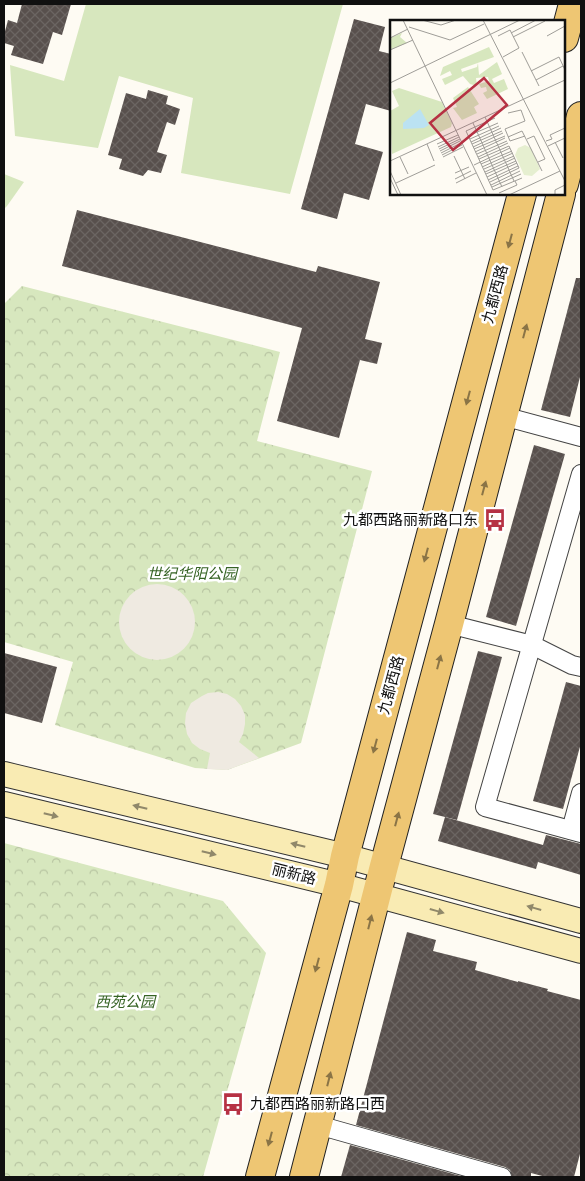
<svg xmlns="http://www.w3.org/2000/svg" width="585" height="1181" font-family="'IBM Plex Serif','Noto Sans SC',serif">
	<style>
		.grass { fill: #d7e7be }
		.park { fill: url(#park-crowns) }
		.plaza { fill: #efeae1 }
		.building { fill: url(#building-cross-hatch) }
		.lines { fill: none; stroke-linecap: round; stroke-linejoin: round }
		.street-casing { stroke: #434343; stroke-width: 20 }
		.secondary-casing { stroke: #323232; stroke-width: 26 }
		.primary-casing { stroke: #212121; stroke-width: 30 }
		.street { stroke: #fff; stroke-width: 18 }
		.secondary { stroke: #f9ebb3; stroke-width: 24 }
		.primary { stroke: #eec673; stroke-width: 28 }
		.oneway { fill: #8a7446 }
		.oneway2 { fill: #90886a }
		.labels { text-anchor: middle; stroke-width: 5; stroke-linejoin: round; paint-order: stroke }
		.street-label { font-size: 15px; fill: #101010; stroke: #fff }
		.poi-label { font-size: 15px; fill: #101010; stroke: #fff; text-anchor: end }
		.park-label { font-size: 15px; font-style: italic; fill: #366324; stroke: #fff }
		.inset-road { fill: none; stroke: #9f9d98; stroke-width: 1 }
		.view { fill: #b63143; fill-opacity: 0.15; stroke: #b63143; stroke-width: 2.5 }
		.inset-edge { fill: none; stroke: #101010; stroke-width: 2.5 }
	</style>
	<defs>
		<pattern id="park-crowns" width="20" height="18" patternUnits="userSpaceOnUse" patternTransform="scale(1.25)"><rect width="20" height="18" fill="#d7e7be"/><path d="M2 6a3 3 0 1 1 6 0M12 15a3 3 0 1 1 6 0" fill="none" stroke="#b8c5a2"/></pattern>
		<pattern id="building-cross-hatch" width="8" height="8" patternUnits="userSpaceOnUse" patternTransform="scale(1.25)"><rect width="8" height="8" fill="#58504d"/><path d="M0 0l8 8M0 8l8-8" fill="none" stroke="#6b6562"/></pattern>
	</defs>
	<rect width="100%" height="100%" fill="#fefbf3"/>
	<g class="grass">
		<path d="M86,4h257l-53,190 -109,-21 12,-75 -74,-22 -21,72 -83,-12 -5,-71 54,16z"/>
		<path d="M4,174l20,8 -17,24 -3,3z"/>
	</g>
	<g class="park">
		<path d="M22,286l258,66 -23,89 115,30 -71,272 -74,27 -32,-2 -140,-43 18,-63 -69,-20v-338z"/>
		<path d="M4,843l219,58 43,52 -63,224h-199z"/>
	</g>
	<g class="plaza">
		<circle cx="157" cy="622" r="38"/>
		<path d="M218,692l9,2 8,5 6,7 4,9v9l-2,10 -4,8 20,16 -32,12 -20,-1 3,-16 -10,-4 -8,-6 -5,-9 -2,-11 1,-10 5,-10 11,-7 6,-3z"/>
	</g>
	<g class="building">
		<path d="M22,4h49l-9,31 -9,-3 -10,32 -32,-9 3,-9 -10,-3v-8l4,-15 9,3z"/>
		<path d="M354,19l31,8 -6,24 12,3v57l-25,-7 -11,40 28,8 -14,48 -25,-7 -7,26 -36,-10z"/>
		<path d="M148,90l20,6 -2,8 14,5 -5,16 -8,-3 -10,30 10,3 -6,18 -13,-3 -5,6 -24,-7 3,-10 -14,-4 18,-62 20,6z"/>
		<path d="M77,210l239,62 2,-6 62,16 -15,57 17,4 -5,21 -17,-4 -21,78 -62,-17 25,-93 -240,-62z"/>
		<path d="M576,278h5v95l-11,44 -29,-7z"/>
		<path d="M534,445l31,9 -49,172 -30,-9z"/>
		<path d="M478,651l24,6 -45,163 -24,-6z"/>
		<path d="M4,653l53,14 -15,56 -38,-10z"/>
		<path d="M566,682l15,4v57l-18,66 -30,-8z"/>
		<path d="M445,817l98,28 3,-10 35,9v31l-43,-13 -2,7 -98,-28z"/>
		<path d="M407,932l29,8 -3,11 44,11 -2,8 43,12v-1l30,8 -1,2 34,9v150l-7,27h-28l-15,-4v4h-19l-2,-7 -5,-3 -149,-42z"/>
		<path d="M350,1145l114,32h-123z"/>
	</g>
	<g class="lines">
		<defs>
			<g id="street">
				<path d="M503,416l78,21"/>
				<path d="M581,474l-96,333 96,26"/>
				<path d="M449,624l83,21 40,20 9,2"/>
				<path d="M571,830l10,-37"/>
				<path d="M318,1125l184,52"/>
			</g>
			<g id="secondary">
				<path d="M4,774l341,82 236,65"/>
				<path d="M4,804l335,81 242,66"/>
			</g>
			<g id="primary">
				<path d="M564,38l9,-34"/>
				<path d="M564,184l17,-68"/>
				<path d="M260,1177l79,-292 6,-29 177,-662"/>
				<path d="M304,1177l80,-311 65,-242 112,-430"/>
			</g>
		</defs>
		<use href="#street" class="street-casing"/>
		<use href="#secondary" class="secondary-casing"/>
		<use href="#primary" class="primary-casing"/>
		<use href="#street" class="street"/>
		<use href="#secondary" class="secondary"/>
		<use href="#primary" class="primary"/>
	</g>
	<defs><path id="oneway-solid" d="M-6-.8H1V-3.2L6.5 0L1 3.2V.8H-6Z" transform="scale(1.25)"/></defs>
	<g class="oneway">
		<use href="#oneway-solid" transform="translate(510 241) rotate(105)"/>
		<use href="#oneway-solid" transform="translate(525 331) rotate(-75)"/>
		<use href="#oneway-solid" transform="translate(468 398) rotate(105)"/>
		<use href="#oneway-solid" transform="translate(484 488) rotate(-75)"/>
		<use href="#oneway-solid" transform="translate(426 555) rotate(105)"/>
		<use href="#oneway-solid" transform="translate(439 662) rotate(-75)"/>
		<use href="#oneway-solid" transform="translate(375 746) rotate(105)"/>
		<use href="#oneway-solid" transform="translate(397 819) rotate(-75)"/>
		<use href="#oneway-solid" transform="translate(370 922) rotate(-76)"/>
		<use href="#oneway-solid" transform="translate(317 965) rotate(105)"/>
		<use href="#oneway-solid" transform="translate(329 1079) rotate(-76)"/>
		<use href="#oneway-solid" transform="translate(270 1139) rotate(105)"/>
	</g>
	<g class="oneway2">
		<use href="#oneway-solid" transform="translate(140 807) rotate(-166)"/>
		<use href="#oneway-solid" transform="translate(51 815) rotate(14)"/>
		<use href="#oneway-solid" transform="translate(298 845) rotate(-166)"/>
		<use href="#oneway-solid" transform="translate(209 853) rotate(14)"/>
		<use href="#oneway-solid" transform="translate(534 908) rotate(-164)"/>
		<use href="#oneway-solid" transform="translate(437 911) rotate(16)"/>
	</g>
	<defs>
		<symbol id="bus-bare" viewBox="-9 -9 18 18"><path d="M-5-6H5V4H4V6H2V4H-2V6H-4V4H-5ZM-3.5-4V0h7V-4ZM-3.5 1.2v1.5H-2V1.2ZM2 1.2v1.5H3.5V1.2Z" fill="#b63143" stroke="#fff" stroke-width="2.5" paint-order="stroke"/></symbol>
	</defs>
	<g fill-rule="evenodd">
		<use href="#bus-bare" x="479" y="504" width="32" height="32"/>
		<use href="#bus-bare" x="217" y="1088" width="32" height="32"/>
	</g>
	<g class="labels">
		<g class="street-label">
			<text transform="translate(495 294) rotate(-75)" y="5">九都西路</text>
			<text transform="translate(391 685) rotate(-75)" y="5">九都西路</text>
			<text transform="translate(294 874) rotate(14)" y="5">丽新路</text>
		</g>
		<g class="poi-label">
			<text x="478" y="525">九都西路丽新路口东</text>
			<text x="250" y="1109" text-anchor="start">九都西路丽新路口西</text>
		</g>
		<g class="park-label">
			<text x="192" y="579">世纪华阳公园</text>
			<text x="125" y="1007">西苑公园</text>
		</g>
	</g>
	<g transform="translate(390 20)">
		<rect width="175" height="175" fill="#fefbf3"/>
		<path d="M12,13l-2,4 7,6 -17,7v-12zM99,27l5,10 -33,12 1,3 15,-5 1,-4 1,12 18,-13 5,12 -10,5 2,4 10,-4 4,10 -21,10 -4,-6 4,-2 -1,-4 -5,1 -2,-4 10,-3 -1,-4 -12,1 1,8 -7,-2 -7,-8 -18,9 -3,-6 10,-4 -2,-4 -10,5 3,-9z" fill="#d7e7be"/>
		<path d="M78,67l11,17 -5,3 3,6 -15,7 -9,-12 4,-1 -4,-9zM9,68l43,14 10,21 -1,4 -59,27 -2,-43 9,-5 -7,-15z" fill="#d7e7be"/>
		<path d="M135,125l6,3 9,21 -8,7 -8,-1 -9,-20 3,-7z" fill="#e6efd0"/>
		<path d="M30,89l9,16 -5,3 -21,1v-6z" fill="#bbe2f2"/>
		<path class="inset-road" d="M13,0l84,175M32,0l19,5 15,-5M93,0l82,161M19,7l41,13 34,-16M121,13l25,-13M108,16l12,-6 9,18 -16,9M157,16l18,-10M123,17l32,-16M0,18l18,-9M0,30l23,-10M132,32l17,34M141,51l28,-14 6,13M146,60l27,-14M0,63l130,-63M118,93l13,-3 4,11 -20,8 5,12 15,-5M95,97l29,64M105,98l-29,13 27,59 29,-12M83,103l29,64M78,116l30,-13M118,117l14,-6 20,40M80,119l29,-13M137,119l7,-3 11,23 -7,3M156,121l6,-2 -2,-4 15,-7M81,122l30,-14M165,122l8,16M37,124l7,17M47,124l21,-9M82,124l30,-13M158,126l17,-8M48,127l21,-10M83,127l30,-14M49,129l21,-10M84,129l31,-13M50,131l20,-10M85,132l30,-14M51,133l20,-10M87,134l30,-13M52,135l20,-10M64,136l11,23M10,137l8,17M53,137l20,-10M88,137l30,-14M89,139l30,-13 10,22 -29,14M0,141l175,-81M91,144l31,-13M84,145l36,-17M92,147l31,-14M94,149l30,-13M0,151l11,24M95,152l30,-14M65,153l14,-6M96,154l30,-13M97,157l30,-14M0,158l8,17M65,159l16,-8M98,160l30,-14M6,163l39,-18M66,163l20,-10M101,165l29,-14M102,167l29,-13M109,173l18,-8 -2,-4M119,175l51,-24M165,175v-5l10,-5"/>
		<path class="view" d="M94,58l23,27 -54,45 -23,-27z"/>
		<rect width="175" height="175" class="inset-edge"/>
	</g>
	<rect width="585" height="1181" fill="none" stroke="#101010" stroke-width="10"/>
</svg>
